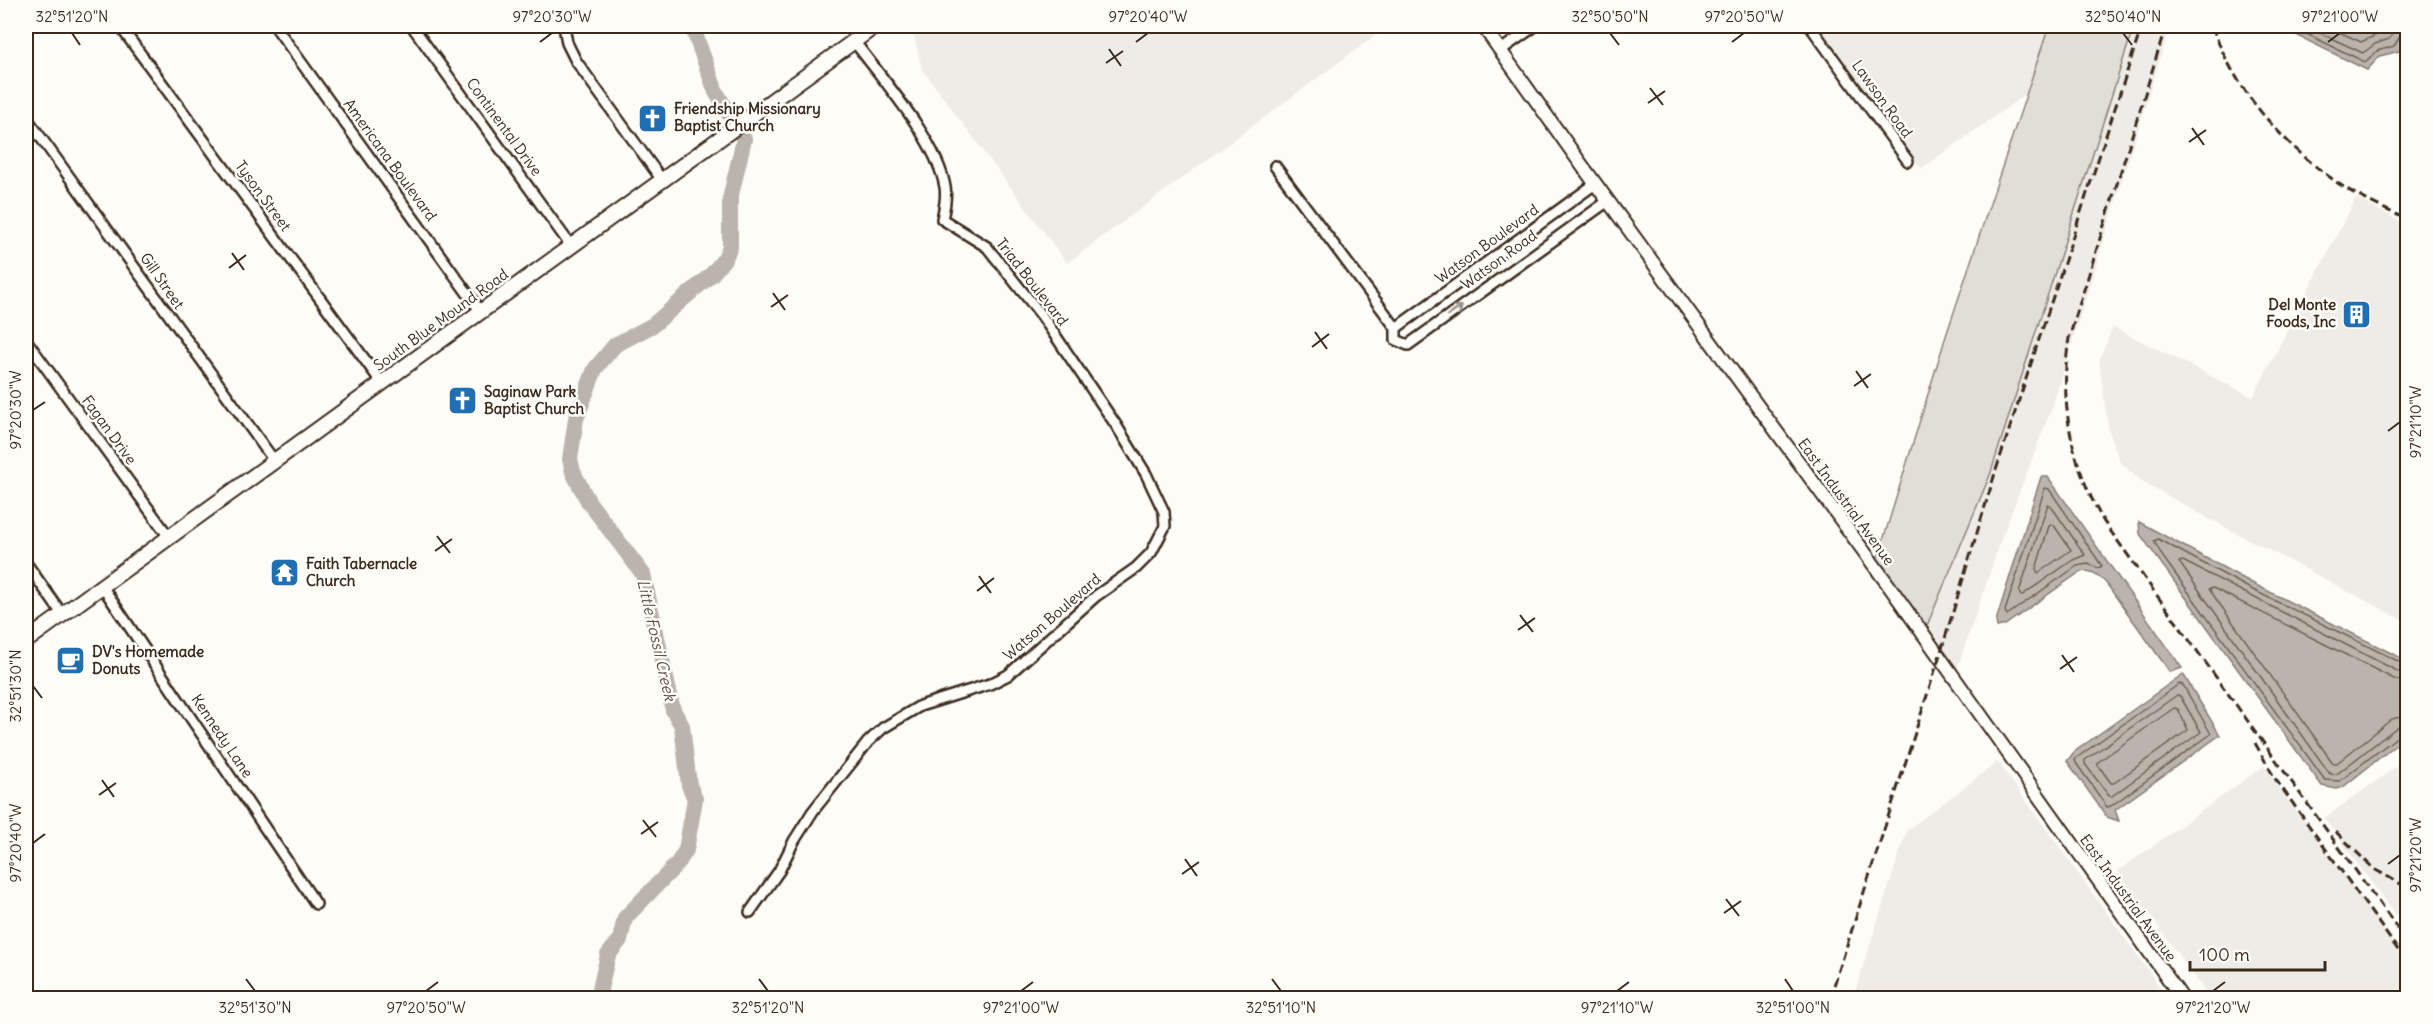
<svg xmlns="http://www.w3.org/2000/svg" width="2433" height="1024" font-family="Delius,sans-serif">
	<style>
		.built { fill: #efece7 }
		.green { fill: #e1ded7; stroke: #8e847a; stroke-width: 1.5 }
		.water { fill: #bbb4ad; stroke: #887d74; stroke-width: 1.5 }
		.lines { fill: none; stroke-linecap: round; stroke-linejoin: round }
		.shore { stroke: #6e6157; stroke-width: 1.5 }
		.river { stroke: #bbb4ad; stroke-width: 16 }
		.minor-casing { stroke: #3b2a1e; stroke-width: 14 }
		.tertiary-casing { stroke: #3b2a1e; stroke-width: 16 }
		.secondary-casing { stroke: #3b2a1e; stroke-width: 18 }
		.minor { stroke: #fdfcf7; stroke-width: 9 }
		.tertiary { stroke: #fdfcf7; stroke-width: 12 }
		.secondary { stroke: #fdfcf7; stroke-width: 14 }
		.rail { stroke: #3b2a1e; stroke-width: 3; stroke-dasharray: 9 4.5; stroke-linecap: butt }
		.oneway { stroke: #9c938a }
		.ticks { fill: none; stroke: #3b2a1e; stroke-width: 2 }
		.labels { text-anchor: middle; stroke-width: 5; stroke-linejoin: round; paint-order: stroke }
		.street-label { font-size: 15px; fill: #3b2a1e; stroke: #fdfcf7 }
		.poi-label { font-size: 15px; font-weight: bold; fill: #3b2a1e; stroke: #fdfcf7; text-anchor: start }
		.water-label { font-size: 16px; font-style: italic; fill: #615349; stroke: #fdfcf7 }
		.neatline { fill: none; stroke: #3b2a1e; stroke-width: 2 }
		.ticks-label { font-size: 15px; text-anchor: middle; fill: #3b2a1e }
	</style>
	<rect width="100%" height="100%" fill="#fdfcf7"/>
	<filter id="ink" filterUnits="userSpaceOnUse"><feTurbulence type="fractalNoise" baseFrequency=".0167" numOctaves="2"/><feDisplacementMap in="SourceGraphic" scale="12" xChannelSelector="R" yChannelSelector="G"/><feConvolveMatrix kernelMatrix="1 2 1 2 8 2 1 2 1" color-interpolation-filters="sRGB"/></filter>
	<g filter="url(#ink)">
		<g class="built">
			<path d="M915,26h473l-321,237 -145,-194 -10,-41z"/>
			<path d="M1818,26h230l-22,68 -105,75z"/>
			<path d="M2134,26h36l-119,384 -49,127 -46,135 -30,-44 64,-153z"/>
			<path d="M2356,198l51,27v397l-196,-102 -71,-40 -20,-18 -12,-34 -9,-68 14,-33 140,70z"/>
			<path d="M2407,759v172l-83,-113z"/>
			<path d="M1998,762l170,236h-315l54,-168z"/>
			<path d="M2264,766l143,195v37h-197l-92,-127z"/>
		</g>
		<path class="green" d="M2049,26h85l-144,449 -64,153 -49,-68 68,-221z"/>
		<g class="water">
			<path d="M2278,26h129v7l-8,18 -19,5 -13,14z"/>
			<path d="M2041,477h7l134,191 -12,4 -64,-89c-8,-8 -14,-14 -26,-11l-75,53 -8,2 -1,-6z"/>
			<path d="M2139,522l111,60 157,79v75l-64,51 -6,2 -15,-3 -182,-252z"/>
			<path d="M2183,674l37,61 -105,75 4,11 -12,-4 -40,-56 7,-9z"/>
		</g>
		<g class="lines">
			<g class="shore">
				<path d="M2290,26l75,36 12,-11 17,-5 7,-11 7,-2"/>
				<path d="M2305,26l58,27 12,-9 14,-5 6,-9 7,-4"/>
				<path d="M2326,26l35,16 22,-10 4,-6"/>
				<path d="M2045,488l4,1 53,77 -4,2 -10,-4 -11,2 -70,49 -2,-4z"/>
				<path d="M2048,504l3,2 34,49 -12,5 -52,36 -2,-4z"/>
				<path d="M2053,524l18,26 -33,23 -2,-4 13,-43z"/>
				<path d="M2408,666l-161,-79 -89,-48 -4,2 9,16 162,223 15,1 62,-48 6,-2"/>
				<path d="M2408,673l-9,-1 -216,-111 -4,1 151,212h7l60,-47 11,-3"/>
				<path d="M2408,682l-12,-2 -183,-92 -4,1 124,174h4l55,-44 16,-4"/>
				<path d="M2179,684l4,1 28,49 -100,72 -4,1 -31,-44 -1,-4z"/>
				<path d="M2177,695l3,1 21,36 -89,64h-3l-24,-32v-4z"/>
				<path d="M2174,708l4,1 10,21 -74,53h-3l-13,-18v-3z"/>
			</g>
			<path class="river" d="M601,998l-1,-9 8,-34 12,-15 5,-22 53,-55 8,-13 9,-51 -6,-14 -7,-59 -9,-16 -30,-136 -55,-73 -15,-29 -3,-13 6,-40 19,-50 20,-24 38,-20 59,-51 13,-16 5,-11v-48l14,-60 -28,-47 -24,-66"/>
			<defs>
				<g id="minor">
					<path d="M120,26l262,357"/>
					<path d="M275,26l206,286"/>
					<path d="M412,26l159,220"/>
					<path d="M564,26l3,17 9,18 86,119"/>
					<path d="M1810,26l98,135"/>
					<path d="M1501,50l34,-24"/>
					<path d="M26,117l249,345"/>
					<path d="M1275,166l121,162v12l12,5 200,-144"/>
					<path d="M1396,328l199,-144"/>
					<path d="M26,340l143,197"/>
					<path d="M26,563l36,51"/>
					<path d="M102,586l214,318"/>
					<path d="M750,912l29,-41 15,-30 19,-30 55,-69 15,-14 37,-22 70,-22 18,-9 88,-79 40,-28 15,-15 14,-27 -1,-14 -18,-38 -30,-49 -74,-109 -55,-69 -45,-28c2,-10 5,-21 3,-32 -8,-47 -63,-108 -91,-146"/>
				</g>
				<path id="tertiary" d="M1483,26l98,138 306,419 295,415"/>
				<path id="secondary" d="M26,641l849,-615"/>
			</defs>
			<use href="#minor" class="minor-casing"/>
			<use href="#tertiary" class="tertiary-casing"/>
			<use href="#secondary" class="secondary-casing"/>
			<use href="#minor" class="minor"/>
			<use href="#tertiary" class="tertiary"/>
			<use href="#secondary" class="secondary"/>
			<g class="rail">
				<path d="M2166,26l-97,312c-10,65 2,127 35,184l304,421"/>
				<path d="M2212,26c22,63 69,116 123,155 22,16 48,27 73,39"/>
				<path d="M2255,743l19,34 132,184"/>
				<path d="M2336,832l38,37 34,19"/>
				<path d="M1830,998l109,-340 57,-188 146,-444"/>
			</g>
		</g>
		<defs><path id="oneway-shaft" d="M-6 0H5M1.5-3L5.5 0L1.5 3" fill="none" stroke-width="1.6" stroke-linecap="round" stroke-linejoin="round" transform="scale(1.5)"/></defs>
		<use class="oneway" href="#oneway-shaft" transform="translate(1455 311) rotate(-36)"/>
	</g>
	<path class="ticks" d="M72,33l8,12M1610,33l9,12M2123,33l9,12M540,42l12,-9M1136,42l12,-9M1732,42l12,-9M2328,42l12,-9M1109,49l12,17M1106,63l17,-12M1650,88l13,17M1648,103l17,-12M2192,128l12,17M2189,142l17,-12M232,253l12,17M229,268l17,-13M773,293l12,17M771,307l17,-12M1315,332l12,17M1312,347l17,-13M1856,371l12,17M1854,386l17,-12M33,410l12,-8M2388,431l12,-9M437,536l13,17M435,551l17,-12M979,576l12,17M977,591l17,-13M1520,615l13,17M1518,630l17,-12M2062,655l12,17M2060,669l17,-12M33,686l9,12M102,780l12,17M99,795l17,-12M643,820l13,17M641,834l17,-12M33,843l12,-9M1185,859l12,17M2388,864l12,-9M1182,874l17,-12M1726,899l13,17M1724,913l17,-12M246,979l9,12M759,979l9,12M1272,979l9,12M1785,979l8,12M426,991l12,-9M1021,991l12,-9M1617,991l12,-9M2213,991l12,-9"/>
	<defs>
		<symbol id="church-square" viewBox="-11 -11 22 22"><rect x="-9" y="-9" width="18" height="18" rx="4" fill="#1f6fb2" stroke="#fdfcf7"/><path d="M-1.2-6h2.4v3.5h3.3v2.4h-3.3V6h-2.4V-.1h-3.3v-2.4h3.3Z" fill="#fff"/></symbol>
		<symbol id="building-square" viewBox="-11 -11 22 22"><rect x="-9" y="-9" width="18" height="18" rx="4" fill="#1f6fb2" stroke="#fdfcf7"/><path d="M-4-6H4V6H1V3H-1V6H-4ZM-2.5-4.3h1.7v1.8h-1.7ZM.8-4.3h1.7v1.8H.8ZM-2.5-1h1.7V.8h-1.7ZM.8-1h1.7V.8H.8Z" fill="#fff"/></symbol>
		<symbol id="temple-square" viewBox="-11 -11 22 22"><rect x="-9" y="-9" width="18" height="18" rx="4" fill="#1f6fb2" stroke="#fdfcf7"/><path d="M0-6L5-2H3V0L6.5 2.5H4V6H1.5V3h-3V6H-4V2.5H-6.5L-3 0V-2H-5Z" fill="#fff"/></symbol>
		<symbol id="cafe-square" viewBox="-11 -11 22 22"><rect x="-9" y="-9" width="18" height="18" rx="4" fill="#1f6fb2" stroke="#fdfcf7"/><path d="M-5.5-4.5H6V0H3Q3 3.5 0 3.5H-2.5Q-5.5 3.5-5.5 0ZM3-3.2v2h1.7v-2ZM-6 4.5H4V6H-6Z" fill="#fff"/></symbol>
	</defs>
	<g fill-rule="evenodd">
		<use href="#church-square" x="636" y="102" width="33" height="33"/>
		<use href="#building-square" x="2340" y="298" width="33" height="33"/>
		<use href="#church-square" x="446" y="384" width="33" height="33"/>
		<use href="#temple-square" x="268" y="556" width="33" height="33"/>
		<use href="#cafe-square" x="54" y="644" width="33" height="33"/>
	</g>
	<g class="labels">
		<g class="street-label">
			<text transform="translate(1882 99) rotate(54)" y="5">Lawson Road</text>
			<text transform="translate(504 127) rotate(54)" y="5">Continental Drive</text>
			<text transform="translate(390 160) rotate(54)" y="5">Americana Boulevard</text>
			<text transform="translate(263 196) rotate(54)" y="5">Tyson Street</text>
			<text transform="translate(1487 244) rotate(-36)" y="5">Watson Boulevard</text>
			<text transform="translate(1499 260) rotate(-36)" y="5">Watson Road</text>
			<text transform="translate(162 281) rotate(55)" y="5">Gill Street</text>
			<text transform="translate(1032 282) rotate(52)" y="5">Triad Boulevard</text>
			<text transform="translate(441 320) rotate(-36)" y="5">South Blue Mound Road</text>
			<text transform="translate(109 430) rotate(54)" y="5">Fagan Drive</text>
			<text transform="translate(1846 502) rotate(54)" y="5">East Industrial Avenue</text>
			<text transform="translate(1052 617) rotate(-41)" y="5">Watson Boulevard</text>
			<text transform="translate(222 736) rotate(56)" y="5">Kennedy Lane</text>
			<text transform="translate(2128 898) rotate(54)" y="5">East Industrial Avenue</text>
		</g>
		<g class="poi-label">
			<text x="674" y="114">Friendship Missionary<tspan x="674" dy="17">Baptist Church</tspan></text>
			<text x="2336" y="310" text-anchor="end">Del Monte<tspan x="2336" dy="17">Foods, Inc</tspan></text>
			<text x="484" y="397">Saginaw Park<tspan x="484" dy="17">Baptist Church</tspan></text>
			<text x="306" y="569">Faith Tabernacle<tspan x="306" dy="17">Church</tspan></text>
			<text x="92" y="657">DV's Homemade<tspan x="92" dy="17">Donuts</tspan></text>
		</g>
		<g class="water-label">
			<text transform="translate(657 640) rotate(77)" y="6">Little Fossil Creek</text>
		</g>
	</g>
	<rect width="2433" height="1024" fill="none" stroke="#fdfcf7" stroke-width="66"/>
	<path d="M2190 961v9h135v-9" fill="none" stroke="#3b2a1e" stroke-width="3"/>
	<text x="2199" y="961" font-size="18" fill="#3b2a1e" stroke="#fdfcf7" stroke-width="4.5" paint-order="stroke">100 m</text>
	<rect x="33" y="33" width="2367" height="958" class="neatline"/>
	<g class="ticks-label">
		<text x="72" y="22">32°51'20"N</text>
		<text x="552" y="22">97°20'30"W</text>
		<text x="1148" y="22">97°20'40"W</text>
		<text x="1610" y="22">32°50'50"N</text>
		<text x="1744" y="22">97°20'50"W</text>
		<text x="2123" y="22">32°50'40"N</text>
		<text x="2340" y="22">97°21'00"W</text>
		<text transform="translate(16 410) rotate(-90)" y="5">97°20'30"W</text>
		<text transform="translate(2416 422) rotate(-90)" y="5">97°21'10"W</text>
		<text transform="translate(16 686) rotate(-90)" y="5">32°51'30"N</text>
		<text transform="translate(16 843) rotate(-90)" y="5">97°20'40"W</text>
		<text transform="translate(2416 855) rotate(-90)" y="5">97°21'20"W</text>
		<text x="255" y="1013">32°51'30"N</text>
		<text x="426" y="1013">97°20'50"W</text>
		<text x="768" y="1013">32°51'20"N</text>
		<text x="1021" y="1013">97°21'00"W</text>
		<text x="1281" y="1013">32°51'10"N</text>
		<text x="1617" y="1013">97°21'10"W</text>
		<text x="1793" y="1013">32°51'00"N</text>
		<text x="2213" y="1013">97°21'20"W</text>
	</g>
</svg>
